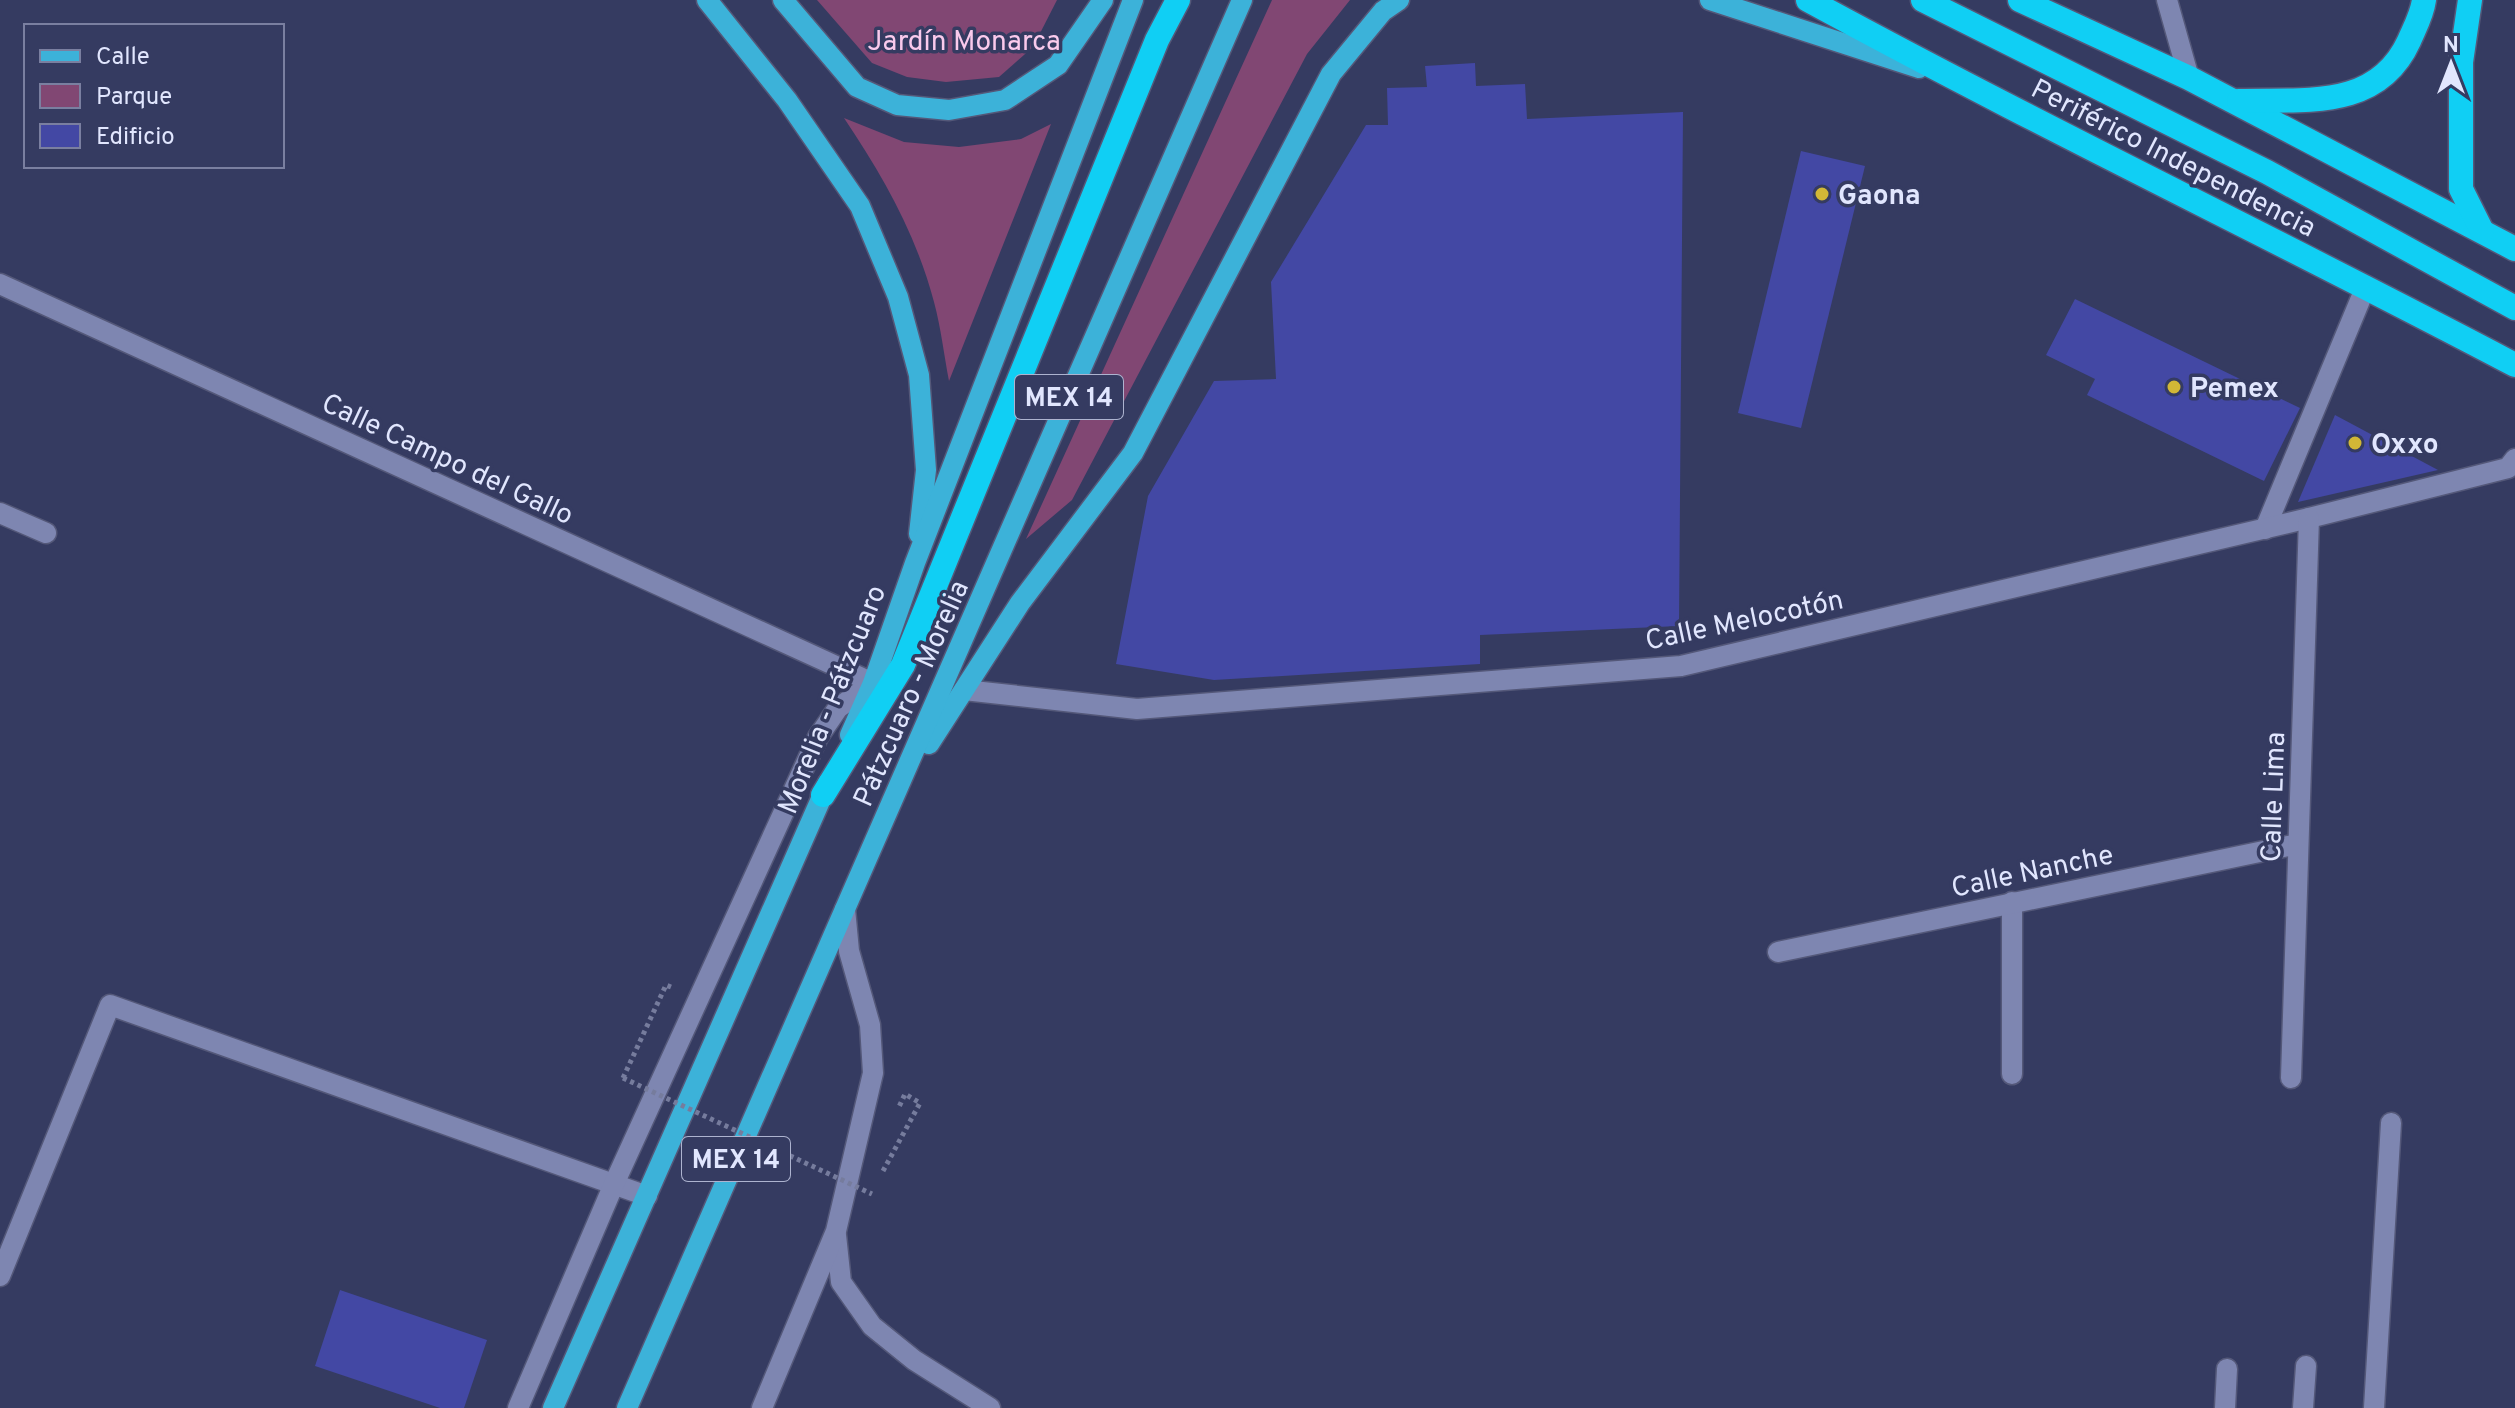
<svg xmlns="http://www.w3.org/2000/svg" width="2515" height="1408" font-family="Overpass,sans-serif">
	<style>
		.green { fill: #814773 }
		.building { fill: #4348a4 }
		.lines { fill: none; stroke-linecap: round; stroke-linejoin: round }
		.minor-casing { stroke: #545879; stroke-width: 23 }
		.major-casing { stroke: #545879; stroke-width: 23 }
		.highway-casing { stroke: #545879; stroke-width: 27 }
		.path { stroke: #767c9d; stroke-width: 5; stroke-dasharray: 4 4; stroke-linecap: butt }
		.minor { stroke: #7e86b1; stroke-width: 20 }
		.major { stroke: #3cb2d9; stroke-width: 20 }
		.highway { stroke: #10cff4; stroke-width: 24 }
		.path-bridge { stroke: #767c9d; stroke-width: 5; stroke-dasharray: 4 4; stroke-linecap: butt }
		.poi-dot { fill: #d2b736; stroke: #353b61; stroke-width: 3 }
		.labels { text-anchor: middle; stroke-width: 7; stroke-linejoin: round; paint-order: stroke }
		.shield { fill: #353b61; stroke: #adb3cf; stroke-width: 2 }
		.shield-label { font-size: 26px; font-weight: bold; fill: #e1e6fe }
		.park-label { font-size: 28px; fill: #facaec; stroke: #353b61 }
		.street-label { font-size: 28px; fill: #e1e6fe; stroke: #353b61 }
		.poi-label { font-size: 28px; font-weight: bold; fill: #e1e6fe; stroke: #353b61; text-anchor: start }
	</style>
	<rect width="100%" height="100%" fill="#353b61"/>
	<g class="green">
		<path d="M817,0h240l-24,47 -34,30 -53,5 -39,-5 -35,-14z"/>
		<path d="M1272,0h78l-43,54 -235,446 -46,39z"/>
		<path d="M844,118l60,24 55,5 62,-8 30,-15 -102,257c-5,-26 -8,-53 -15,-79 -18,-68 -51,-126 -90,-184z"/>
	</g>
	<g class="building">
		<path d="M1475,63l1,23 49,-2 2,35 156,-7 -4,514 -199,9v29l-266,16 -98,-16 32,-168 66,-115 62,-2 -5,-97 95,-157h22l-1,-37 40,-1 -2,-21z"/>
		<path d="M1801,151l64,15 -64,262 -63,-15z"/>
		<path d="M2075,299l225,109 -36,73 -177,-86 8,-16 -49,-24z"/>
		<path d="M2335,415l103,55 -140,32z"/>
		<path d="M340,1290l147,50 -23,68h-24l-125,-42z"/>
	</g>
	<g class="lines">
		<defs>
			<g id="minor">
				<path d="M2167,0l22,78"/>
				<path d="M0,284l873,399"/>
				<path d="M0,513l46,20"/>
				<path d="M2265,529l101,-243"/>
				<path d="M964,690l173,19 544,-43 628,-148 199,-50 7,-9"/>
				<path d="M2012,902v172"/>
				<path d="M1778,952l520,-108"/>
				<path d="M2291,1078l18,-560"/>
				<path d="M836,1235l5,47 31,44 42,34 76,48"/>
				<path d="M0,1276l110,-271 537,191"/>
				<path d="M518,1408l96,-224 204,-447 20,-29 35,-25"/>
				<path d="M762,1408l74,-177 37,-158 -3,-48 -21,-74 -4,-42"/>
				<path d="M2225,1408l2,-39"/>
				<path d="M2303,1408l3,-42"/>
				<path d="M2374,1408l17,-285"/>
			</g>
			<g id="major">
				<path d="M707,0l80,100 73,106 38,91 21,78 7,95 -7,64"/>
				<path d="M783,0l74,87 40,18 52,5 56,-10 53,-35 45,-65"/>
				<path d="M1710,0l209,68"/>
				<path d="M850,735l23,-52 42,-120 218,-563"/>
				<path d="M929,744l91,-141 113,-150 198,-379 52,-63 16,-11"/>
				<path d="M553,1408l275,-625"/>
				<path d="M627,1408l615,-1408"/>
			</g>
			<g id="highway">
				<path d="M1808,0c233,127 472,241 707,365"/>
				<path d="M1923,0l344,172 248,136"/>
				<path d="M2020,0l169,78 326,171"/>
				<path d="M2470,0l-9,62v127l21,42"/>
				<path d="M2239,101c65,-2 138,10 170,-60 6,-14 13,-26 15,-41"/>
				<path d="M823,795l80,-130 254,-625 21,-40"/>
			</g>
		</defs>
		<use href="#minor" class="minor-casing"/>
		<use href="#major" class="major-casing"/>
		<use href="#highway" class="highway-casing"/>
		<g class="path">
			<path d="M623,1078l43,-93 5,2"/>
			<path d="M883,1171l37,-68 -15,-9 -7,15"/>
		</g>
		<use href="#minor" class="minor"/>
		<use href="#major" class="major"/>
		<use href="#highway" class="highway"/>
		<path class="path-bridge" d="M623,1078l249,116"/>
	</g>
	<g class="poi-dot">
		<circle cx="1822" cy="194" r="8"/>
		<circle cx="2174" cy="387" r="8"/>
		<circle cx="2355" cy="443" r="8"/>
	</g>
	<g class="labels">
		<g class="shield">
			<rect x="1015" y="375" width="108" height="44" rx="6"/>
			<rect x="682" y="1137" width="108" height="44" rx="6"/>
		</g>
		<g class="shield-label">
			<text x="1069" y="406">MEX 14</text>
			<text x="736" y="1168">MEX 14</text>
		</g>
		<g class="park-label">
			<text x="964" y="50">Jardín Monarca</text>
		</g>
		<g class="street-label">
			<text transform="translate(2174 157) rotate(27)" y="10">Periférico Independencia</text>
			<text transform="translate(448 458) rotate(25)" y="10">Calle Campo del Gallo</text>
			<text transform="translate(1744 619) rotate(-12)" y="10">Calle Melocotón</text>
			<text transform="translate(910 693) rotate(-66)" y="10">Pátzcuaro - Morelia</text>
			<text transform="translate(831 699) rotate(-68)" y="10">Morelia - Pátzcuaro</text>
			<text transform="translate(2272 797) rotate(-88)" y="10">Calle Lima</text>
			<text transform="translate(2032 870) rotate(-12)" y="10">Calle Nanche</text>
		</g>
		<g class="poi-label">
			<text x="1838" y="204">Gaona</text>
			<text x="2190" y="397">Pemex</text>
			<text x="2371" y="453">Oxxo</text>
		</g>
	</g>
	<rect x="24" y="24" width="260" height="144" fill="#353b61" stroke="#7a7fa0" stroke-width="2"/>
	<rect x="40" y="50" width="40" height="12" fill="#3cb2d9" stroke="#7a7fa0" stroke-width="2"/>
	<text x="96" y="64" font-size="24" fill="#e1e6fe">Calle</text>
	<rect x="40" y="84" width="40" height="24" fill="#814773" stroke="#7a7fa0" stroke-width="2"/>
	<text x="96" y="104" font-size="24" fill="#e1e6fe">Parque</text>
	<rect x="40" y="124" width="40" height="24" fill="#4348a4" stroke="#7a7fa0" stroke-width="2"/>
	<text x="96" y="144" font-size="24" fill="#e1e6fe">Edificio</text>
	<g transform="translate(2451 64)" stroke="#353b61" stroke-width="6" paint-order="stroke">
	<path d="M0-6L14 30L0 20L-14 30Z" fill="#e1e6fe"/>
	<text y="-12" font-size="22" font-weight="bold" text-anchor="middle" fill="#e1e6fe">N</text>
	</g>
</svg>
